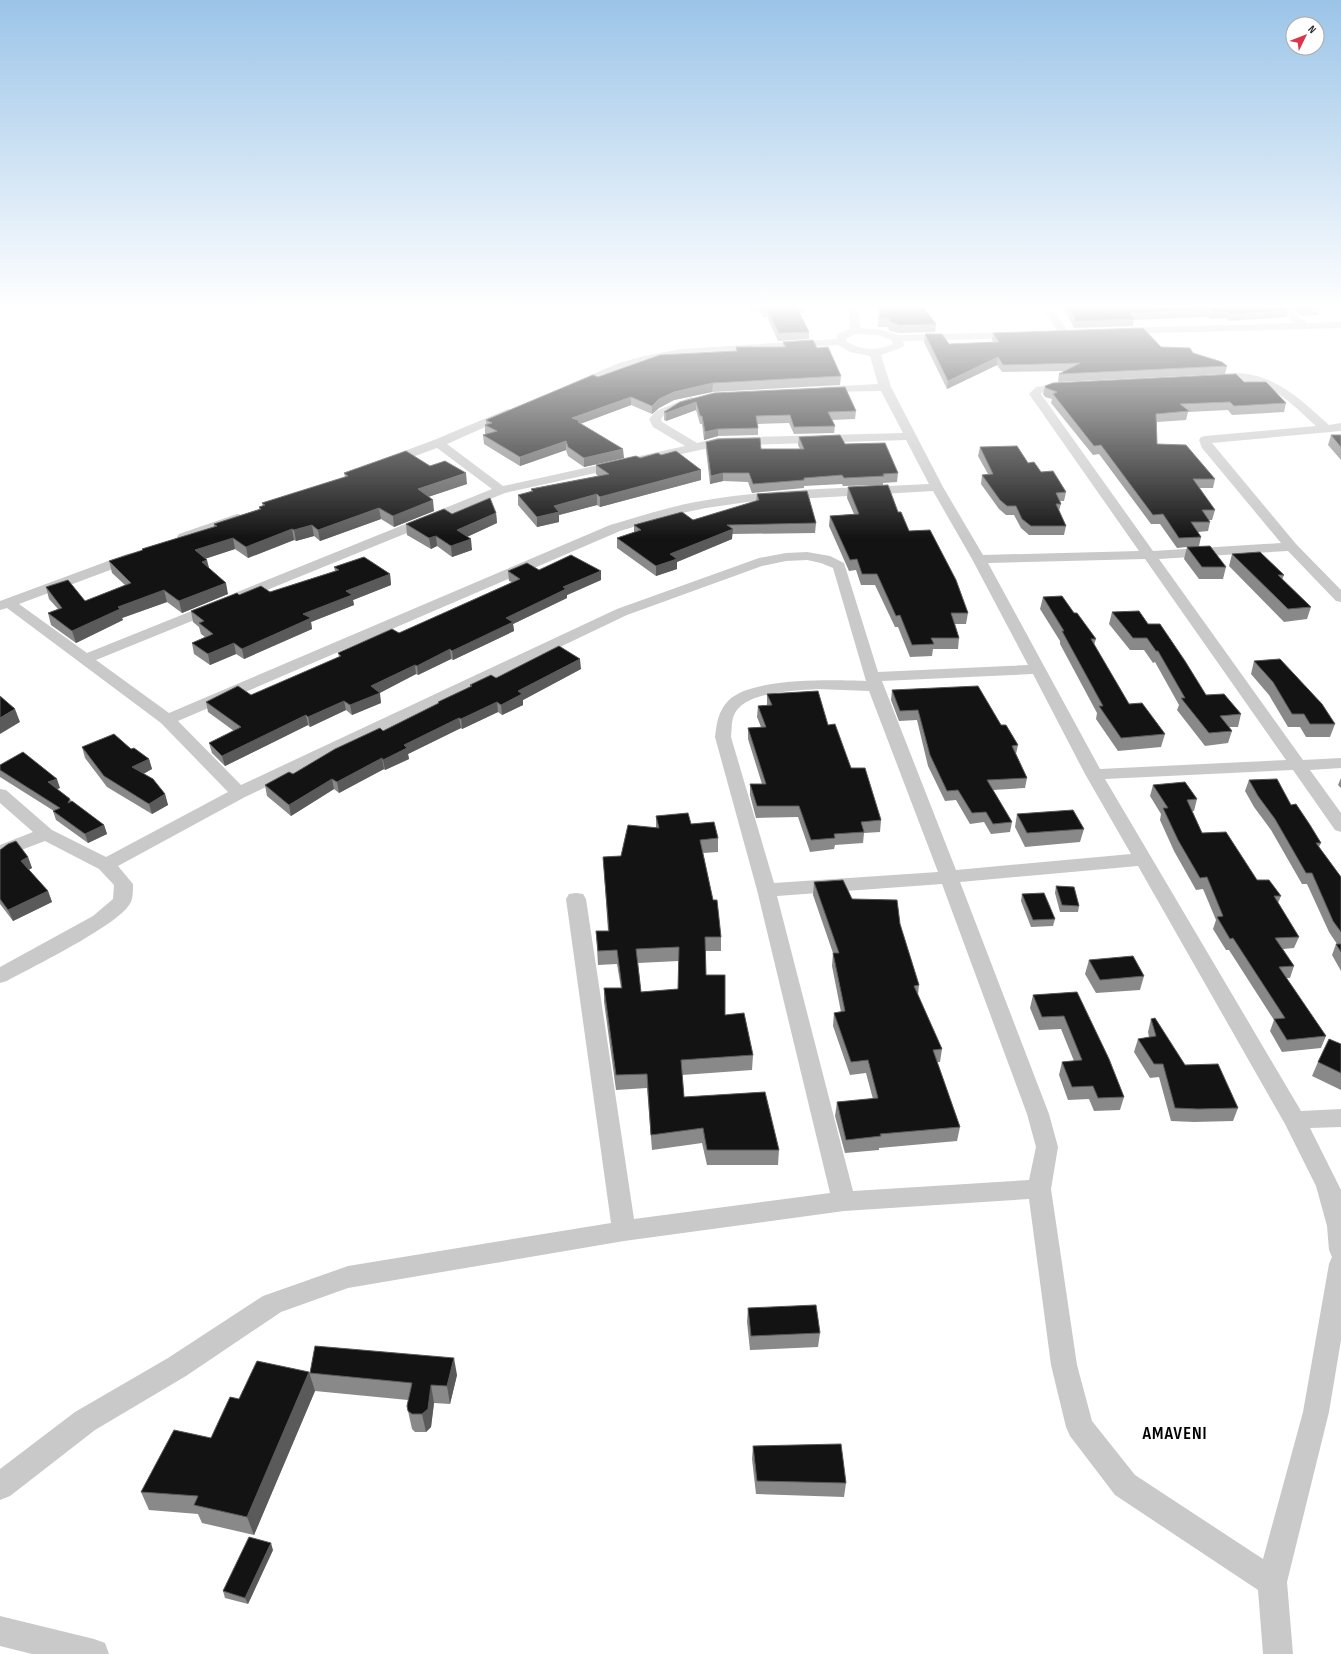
<svg xmlns="http://www.w3.org/2000/svg" width="1341" height="1654" font-family="'Sofia Sans Condensed',sans-serif">
	<style>
		.lines { fill: none; stroke-linecap: round; stroke-linejoin: round }
		.minor { fill: #c9c9c9; fill-rule: evenodd }
		.wall { fill: #898989; fill-rule: evenodd }
		.shaded-wall { fill: #5a5a5a }
		.building { fill: #131313; stroke: #5a5a5a; fill-rule: evenodd }
		.labels { text-anchor: middle; stroke-width: 4; stroke-linejoin: round; paint-order: stroke }
		.near-district-label { font-size: 18px; font-weight: bold; letter-spacing: 1px; fill: #000; stroke: #fff }
	</style>
	<rect width="100%" height="100%" fill="#fff"/>
	<g class="lines">
		<g class="minor">
			<path d="M851,306h10l-2,4 1,18 22,2 17,5 117,-3 5,3 -5,3 -113,3 1,4 -1,2 -22,8 10,32 52,100 40,68 156,-4 -110,-157 7,-7 32,-4 4,1 2,2 -2,2 -29,4 -2,2 112,157 128,-8 -79,-95 -3,-8 2,-3 4,-1 111,-10c-36,-33 -50,-50 -102,-45l-4,-1 -2,-2 2,-2c52,-13 84,17 119,49l12,-2v8l-129,12 84,101 45,46v12l-5,-1 -48,-50 -129,8 144,201 38,-2v10l-31,2 31,43v19l-6,-2 -42,-60 -188,9 196,332 40,-2v18l-31,1 31,62v150l-12,72 -42,170 6,72h-30l-5,-64 -143,-95 -45,-59 -4,-9 -15,-62 -22,-166 -185,12 -220,30 -276,47 -67,24 -95,64 -91,54 -85,66 -10,4v-31l75,-57 93,-54 95,-62 85,-30 263,-43 -45,-324 3,-5 7,-1 7,1 3,5 48,320 196,-26 -73,-303 -42,-153c2,-15 3,-25 13,-36 22,-24 107,-21 138,-20l-33,-113 -12,-5 -14,-3 -21,1 -24,5 -135,49 -382,182 -127,69 15,18c0,6 0,13 -2,18 -10,22 -99,65 -124,79l-7,2v-16l93,-51 20,-17 1,-14 -15,-16 -54,-28 -45,17v-13l33,-13 -33,-29v-14l6,1 46,40 54,27 122,-65 -67,-69 -154,-115 -7,2v-9l127,-47 5,-1 5,1 2,3 -2,3 -118,44 68,49 122,-49 5,-1 5,1 2,3 -2,3 -123,50 73,53 441,-188c32,-9 64,-20 97,-25 73,-12 149,-12 222,-16l-23,-44 -188,6 -213,47 -260,106 -5,1 -5,-1 -2,-3 2,-3 257,-104 -55,-41 -46,17h-8l-2,-3 2,-3 51,-19 74,-31 4,2 2,2 -2,2 -65,29 56,42 182,-40 -32,-19 -4,-8 7,-8 35,-14 4,1 2,2 -2,2 -31,13 -3,4 1,3 35,21 21,-5 185,-5 -22,-42 -63,1 -2,-2 2,-2 4,-1 56,-3 -8,-28 -20,-4 -12,-7 -156,10 -37,7 -18,5 -49,21h-8l-2,-2 2,-2 49,-21 25,-7 38,-7 154,-10 2,-5 12,-5 -1,-19zM856,334l21,1 15,5 1,4c-16,7 -32,7 -47,-3l1,-3zM933,491l39,68 56,106 -150,7 -34,-109 -14,-7 -23,-4 -21,1 -27,5 -142,51 -376,176 -63,-64 442,-190 53,-16 33,-7 41,-6zM1145,559l141,201 -186,9 -112,-206zM1033,674l52,100 46,80 -175,16 -74,-189zM817,689l52,2 69,181 -164,11 -43,-146c1,-7 0,-15 3,-22 11,-24 60,-24 83,-26zM1138,866l147,258 31,62 11,40 2,24 3,7 -3,7 -26,148 -40,147 -128,-84 -43,-54 -15,-56 -26,-176 7,-42 -9,-33 -89,-232zM942,884l85,230 9,33 -7,33 -176,11 -76,-295z"/>
			<path d="M1041,306h10l18,27 -1,2h-8z"/>
			<path d="M1275,306h11l21,17 34,-1v6l-219,6 -5,-3 5,-3 173,-5z"/>
			<path d="M237,514l5,1 2,3 -2,3 -53,19h-10l-2,-3 2,-3z"/>
			<path d="M0,1616l94,23 11,4 4,11h-77l-32,-8z"/>
		</g>
	</g>
	<g class="wall">
		<path d="M747,306h58v7h-5l9,19v7l-31,2 -11,-24h-4l-4,-6h-9z"/>
		<path d="M879,306h47v1h-3l13,17 -1,8 -36,1 -9,-2 -3,-4h-9z"/>
		<path d="M1063,306h220l5,4 -2,7 -56,4 -4,-3 -15,1 -4,-2 -73,3 -1,6 -59,2z"/>
		<path d="M1288,306h30l2,2 -2,7 -17,1z"/>
		<path d="M993,333l168,14 32,6 34,13 -2,8 -167,8 1,-8 6,-3 -63,1 -5,-7 -50,24 -23,-47 1,-8 24,10 44,-2 -1,-2z"/>
		<path d="M783,342l34,6 24,28 -1,9 -128,7 -38,8 -15,8 -7,6 -21,-9 -51,19 44,34 -40,9 -16,-11 -2,-6 -46,16 -36,-22 -1,-9 3,-1h-1v-9h1v-5l112,-43 138,-26v-4h47z"/>
		<path d="M1244,382l42,21 -2,9 -52,3 -4,-5 -40,2 -2,8 -29,2v22l58,35 -2,9h-14l16,22 -3,10h-4l2,2 -2,9 -10,1 3,5 -2,9 27,21 -3,12h-24l-15,-20 3,-12 -10,1 -17,-24h-9l-52,-70 -6,1 -42,-52 1,-4 -7,-2 -2,-3 2,-8z"/>
		<path d="M680,402l176,9 -1,8 -23,1 3,6 -1,7 -40,1 -5,-11 -32,1 1,4v7l-40,1 -14,4 -2,-16h-2l-4,-14 -30,11 -2,-1v-8z"/>
		<path d="M1331,435h10v25l-13,-15z"/>
		<path d="M799,437l46,7 53,29 -1,9 -14,1v2l-40,1 -1,-2 -38,2v2l-52,5 -4,-11 -25,-1 -13,3 -4,-34v-8l55,7h39l-2,-4z"/>
		<path d="M980,447l48,16 13,9 25,20 -2,9h-4l1,3 -2,7 7,15 -2,9h-35l-8,-7 -7,-13h-8l-7,-6 -18,-25 1,-9 6,-1 -10,-18z"/>
		<path d="M661,455l40,15v10l-101,27 -3,-2 -38,10v7l-22,5 -19,-22v-10l13,-3v-3l67,-13 -2,-2v-9z"/>
		<path d="M430,466l37,18 -39,13 6,14 -40,16 -13,-8 -61,22 -6,-5 -18,5 -2,-1 -46,18 -13,-9 -30,10 4,9 19,26 -46,19 -15,-11 -45,16 1,2 -47,23 -25,-18 -3,-12 10,-4 -9,-10 -3,-12 39,14 40,-16 -13,-12 -3,-12 33,-10v-2l72,-22v-3l45,-15v-2l4,-1 -1,-3 83,-26 -1,-4z"/>
		<path d="M848,487l50,25 11,19 59,82 -2,11h-11l4,14 -1,11h-25l-1,7 -22,1 -12,-30h-3l-20,-42h-14l-5,-15 -7,1 -20,-45 1,-10 24,-2 -7,-16z"/>
		<path d="M757,494l59,29 -1,10 -83,1v5l-55,23v7l-21,7 -39,-28v-10l17,-6v-7l59,-5 63,-19z"/>
		<path d="M496,513l1,10 -30,14 5,13 -20,7 -15,-11 -6,3 -24,-14 -1,-11z"/>
		<path d="M1232,554l52,21 -2,5 29,27 -4,12 -23,3 -55,-56z"/>
		<path d="M334,567l56,7 1,11 -38,15 1,5 -43,17 1,7 -68,30 -8,-5 -26,11 -16,-11 -2,-11 13,-6 -4,-3 -2,-7 -6,-5 -2,-11 48,-16 31,-3 65,-21z"/>
		<path d="M539,570l62,10 -34,15v3l-54,26 1,7 -61,29 -2,-1 -33,16 -2,-1 -37,19 2,10 -29,12 -6,-5 -36,17 -2,-2 -83,41 -13,-13 -3,-10 25,-12 -26,-19 -2,-10 45,-7 88,-38 -1,-4 61,-20 113,-51 -3,-1 -1,-10z"/>
		<path d="M1043,597l31,16 22,26 -2,6 35,59 36,30 -4,13 -43,4 -22,-32 1,-6 -37,-69v-3l-20,-32z"/>
		<path d="M1112,612l36,12 58,71 35,19 -3,13h-9l3,4 -4,12 -23,3 -28,-36 2,-5 -24,-43 -2,1 -9,-13h-14l-21,-26z"/>
		<path d="M1254,661l81,63 -5,13h-24l-6,-10h-12l-19,-32 -18,-21z"/>
		<path d="M581,669l-58,31v5l-21,10 -4,-3 -36,17 -1,-1 -53,26 1,5 -24,11 -1,-1 -45,24 -5,-4 -43,27 -24,-20 -2,-11 28,-11 90,-43 55,-27v-2l32,-15v-2l26,-7z"/>
		<path d="M892,690l109,35 17,20 -2,9 11,24 -2,10 -32,2 19,32 -2,10 -19,2 -7,-12 -14,2 -14,-24 -11,1 -17,-35 -11,-46 -18,1 -8,-21z"/>
		<path d="M767,694l61,31 23,43 30,52 -1,12 -16,1 -1,10 -28,2 -1,4 -24,3 -12,-35 -42,1 -6,-23v-11h12l-14,-45v-11l13,-1 -4,-10 1,-11 9,-1z"/>
		<path d="M82,747l49,2 18,10 3,10 -9,5 22,20 3,11 -16,9 -45,-27 -22,-29z"/>
		<path d="M0,765l60,23 -3,1 13,10 1,2 33,24 3,9 -19,9 -32,-23 -3,-9h1l-54,-34z"/>
		<path d="M1341,778v10l-3,-3z"/>
		<path d="M1249,780l42,25 30,38 -2,4 22,30v94l-9,-16 4,-11h1l-8,-12 -22,-48h-5l-31,-54 -17,-23 -9,-16z"/>
		<path d="M1153,785l44,14 -3,12h-2l10,22 55,47 24,16 -3,7 21,34 -5,11 -11,1 11,17 -4,12h-4l40,58 -5,12 -39,4 -12,-21 4,-11 -45,-70h-3l-13,-21 3,-9 -13,-31 -7,1 -22,-39 -14,-31 1,-6 -11,-18z"/>
		<path d="M1017,814l67,15 -4,13 -55,5 -10,-20z"/>
		<path d="M656,816l35,8 27,14v14l-15,1 10,47 8,37v14h-15v24l19,40 28,40 -1,15 -70,5 2,22 95,53 -1,15h-71l-5,-22 -50,7 -5,-62 -31,2 -12,-88v-14h17l-4,-24 -19,1 -2,-34h12l-5,-74 18,-1 35,-28zM679,961l-1,28 -37,3 -3,-29z"/>
		<path d="M0,850l28,7 4,11 -4,2 20,21 4,11 -39,19 -13,-17z"/>
		<path d="M814,882l38,17 48,25 19,61 -1,10 24,54 -2,13h-3l23,65 -3,14 -78,7v2l-34,3 -10,-37 2,-14 36,-3 -7,-26 -16,2 -17,-49 1,-13 7,-1 -9,-46 1,-13 -20,-58z"/>
		<path d="M1056,886l23,20 -1,6h-18l-5,-19z"/>
		<path d="M1022,894l33,25 -2,7 -22,1 -10,-26z"/>
		<path d="M1089,960l55,16 -4,14 -44,3 -11,-19z"/>
		<path d="M1077,992l47,105 -4,13 -26,1 -5,-12 -21,1 -9,-25 3,-13 12,-1 -13,-32 -22,1 -9,-22 3,-13z"/>
		<path d="M1151,1019l34,46 53,43 -5,13 -39,1 -23,-1 -12,-44 -9,1 -16,-26 4,-13 11,-2 -1,-5z"/>
		<path d="M1341,1044v46l-29,-14 6,-14z"/>
		<path d="M748,1308l72,25 -2,14 -68,3 -3,-28z"/>
		<path d="M309,1372l1,1 147,2 -7,29 -16,-1 -3,24 -5,5h-11l-3,-3 -4,-18v-11l-93,-9 -61,144 -52,-12 -4,-9 -49,-4 -8,-18 70,-54 28,-39z"/>
		<path d="M753,1446l93,37 -2,14 -88,-3 -4,-35z"/>
		<path d="M273,1550l-25,54 -23,-6 -2,-7z"/>
	</g>
	<g class="shaded-wall">
		<path d="M998,357l-1,8 -50,24 1,-8z"/>
		<path d="M713,383l-1,9 -38,8 -15,8 -7,6v-8l7,-7 15,-7z"/>
		<path d="M631,397v8l-51,19 1,6 -9,-12z"/>
		<path d="M696,402v8l-30,11v-8z"/>
		<path d="M718,429v7l-14,4 1,-8z"/>
		<path d="M566,441v9l-46,16v-9z"/>
		<path d="M623,449l1,9 -40,9v-9z"/>
		<path d="M701,470v10l-101,27v-10z"/>
		<path d="M466,473l1,11 -48,16 -1,-11z"/>
		<path d="M723,473v8l-13,3 1,-8z"/>
		<path d="M597,494v11l-38,10v7l-22,5v-10l17,-11z"/>
		<path d="M433,500l1,11 -40,16 -1,-11z"/>
		<path d="M379,508l2,11 -61,22 -2,-11z"/>
		<path d="M496,513l1,10 -39,18 -1,-11z"/>
		<path d="M312,525l2,11 -18,5 -2,-11z"/>
		<path d="M292,529l2,11 -46,18 -2,-11z"/>
		<path d="M733,529l-1,10 -55,23v7l-21,7v-10l14,-12z"/>
		<path d="M436,536l1,10 -6,3 -2,-11z"/>
		<path d="M233,538l2,11 -37,12 -3,-11z"/>
		<path d="M471,539l1,11 -20,7 -1,-11z"/>
		<path d="M207,560l3,12 -8,-10z"/>
		<path d="M601,571v9l-34,15v3l-54,26 1,7 -61,29 -1,-9 54,-33 57,-31z"/>
		<path d="M390,574l1,11 -38,15 1,5 -43,17 1,7 -68,30 -2,-10 61,-35 43,-23z"/>
		<path d="M226,583l2,11 -46,19 -3,-12z"/>
		<path d="M164,590l3,12 -45,16 1,2 -47,23 -4,-12 46,-24z"/>
		<path d="M234,643l2,11 -26,11 -2,-11z"/>
		<path d="M450,649l1,10 -33,16 -1,-9z"/>
		<path d="M580,659l1,10 -58,31v5l-21,10 -1,-10 17,-14z"/>
		<path d="M415,665l1,9 -38,20 2,-1 1,10 -29,12 -2,-10 21,-19z"/>
		<path d="M344,701l2,9 -36,17 -2,-10z"/>
		<path d="M497,702l1,10 -36,17 -1,-10z"/>
		<path d="M15,709l5,13 -20,12v-16z"/>
		<path d="M306,715l2,10 -83,41 -3,-10z"/>
		<path d="M459,718l2,10 -53,26 1,5 -24,11 -2,-10 21,-15z"/>
		<path d="M382,758l2,11 -45,24 -2,-11z"/>
		<path d="M149,759l3,10 -16,9 -4,-11z"/>
		<path d="M57,779l3,9 -9,3 -3,-9z"/>
		<path d="M332,779l2,10 -43,27 -2,-11z"/>
		<path d="M165,794l3,11 -16,9 -3,-10z"/>
		<path d="M104,825l3,9 -19,9 -3,-9z"/>
		<path d="M28,857l4,11 -7,4 -4,-11z"/>
		<path d="M48,891l4,11 -39,19 -5,-11z"/>
		<path d="M454,1358l3,17 -7,29 -3,-18z"/>
		<path d="M309,1372l6,19 -61,144 -7,-18z"/>
		<path d="M431,1385l3,18 -3,24 -5,5 -4,-18z"/>
		<path d="M271,1543l2,7 -25,54 -3,-6z"/>
	</g>
	<g class="building">
		<path d="M761,306h39h-4l13,26 -30,1 -12,-23h-4z"/>
		<path d="M880,306h42l14,18 -36,1 -9,-3 -3,-4h-9z"/>
		<path d="M1068,306h215l5,4 -56,4 -4,-3 -15,1 -4,-3 -80,4 6,6 -59,2z"/>
		<path d="M1299,306h19l2,2 -17,1z"/>
		<path d="M1143,328l18,19 29,1 3,5 29,9 5,4 -168,8 21,-11 -77,2 -5,-8 -50,24 -23,-47h17l7,10 50,-2 -6,-9z"/>
		<path d="M813,340l4,8 11,-1 13,29 -128,7 -39,9 -15,7 -7,7 -21,-9 -59,21 8,3 -2,1 45,27 -39,9 -16,-11 -2,-6 -46,16 -37,-22 14,-4 -12,-6 7,-2 -6,-3 107,-45 5,2 62,-22 77,-4 -1,-4h50l-3,-5z"/>
		<path d="M1236,374l8,8h22l20,21 -52,3 -4,-4 -50,2 9,7 -33,3 1,30 29,1 29,34h-22l22,31h-13l8,12h-19l10,15 -22,1 -16,-24 -10,1 -52,-70 -7,1 -41,-52 4,-2 -11,-4 -1,-2 8,-3z"/>
		<path d="M845,387l11,24 -28,1 7,14 -41,1 -4,-12 -34,1 2,12 -40,1 -13,3 -3,-16h-2l-4,-14 -30,11 -2,-1 16,-10 34,-9z"/>
		<path d="M840,435l5,9 40,-1 13,30 -15,1 1,2 -40,2 -2,-3 -38,3v2l-51,4 -4,-11h-26l-12,3 -5,-34 12,-3 42,-1 1,11h43l-5,-12z"/>
		<path d="M1331,435h10v12z"/>
		<path d="M1017,446l11,17 6,-1 7,10 12,-1 13,21 -10,1 5,11h-5l10,22h-35l-9,-7 -6,-13h-9l-7,-6 -18,-25 11,-1 -13,-27z"/>
		<path d="M406,451l24,15 15,-5 21,12 -48,16 15,11 -40,16 -14,-8 -61,22 -6,-5 -18,5 -2,-1 -46,18 -13,-9 -38,12 12,10 -5,2 24,21 -47,18 -15,-11 -46,17 2,2 -48,22 -24,-18 14,-5 -16,-21 22,-7 17,21 46,-18 -22,-22 34,-11 -1,-1 75,-23 -3,-2 47,-15 -2,-2 6,-2 -3,-2 86,-27 -4,-3z"/>
		<path d="M676,451l25,19 -101,27 -3,-3 -43,12 5,6 -22,5 -19,-22 15,-4 -2,-2 78,-15 -13,-9 40,-9 4,2 18,-5 3,2z"/>
		<path d="M888,485l10,27h3l8,19 21,-1 26,50 12,33h-17l8,25h-28l3,6 -22,1 -12,-30 -4,1 -19,-42h-15l-5,-15 -7,1 -20,-44 29,-2 -11,-27z"/>
		<path d="M807,491l9,32 -89,2 6,4 -63,25 7,5 -21,7 -39,-28 24,-8 -7,-5 48,-13 11,8 66,-20 -2,-6z"/>
		<path d="M490,498l6,15 -39,17 14,9 -20,7 -15,-10 -7,2 -23,-14 38,-15 8,5z"/>
		<path d="M1210,546l16,21h-24l-15,-20z"/>
		<path d="M1260,552l24,23h-6l33,32 -23,2 -56,-55z"/>
		<path d="M571,555l30,16 -38,16 3,2 -60,29 7,4 -61,29 -2,-2 -33,17 -2,-1 -44,21 9,7 -30,12 -6,-4 -36,16 -2,-2 -84,41 -13,-13 32,-16 -35,-25 32,-16 13,9 90,-39 -3,-3 54,-24 7,4 121,-54 -12,-8 19,-8 12,7z"/>
		<path d="M364,557l26,17 -44,17 6,4 -49,19 8,4 -69,31 -8,-6 -26,11 -16,-11 21,-9 -14,-11 5,-2 -13,-10 46,-18 2,2 22,-9 9,6 69,-22 -5,-3z"/>
		<path d="M1062,596l12,17h3l19,26h-5l38,65 13,-1 23,31 -44,4 -22,-32h4l-41,-75h2l-21,-34z"/>
		<path d="M1139,611l9,13h12l25,37 21,34 18,-1 17,20 -21,2 12,15 -23,2 -28,-35h4l-27,-47h-2l-9,-13h-14l-21,-26z"/>
		<path d="M559,646l21,13 -62,32 4,3 -21,11 -4,-3 -36,17 -2,-1 -55,27 3,3 -24,12 -1,-2 -45,24 -5,-3 -43,26 -24,-20 24,-13 4,2 42,-25 45,-21 3,3 56,-28 -1,-1 34,-16 -2,-1 21,-10 5,3z"/>
		<path d="M1280,659l42,45 13,20h-25l-6,-10h-12l-19,-32 -19,-21z"/>
		<path d="M978,686l23,39h5l12,20 -6,1 15,32 -40,2 25,42 -19,2 -7,-12 -14,1 -14,-23 -11,1 -17,-36 -12,-45 -18,1 -8,-21z"/>
		<path d="M818,691l10,34 7,-1 16,44h14l16,52 -20,2 3,10 -30,2 1,4 -24,2 -12,-34h-42l-7,-22h16l-18,-56 18,-1 -8,-21 14,-1 -5,-11z"/>
		<path d="M0,696l15,13 -15,9z"/>
		<path d="M114,734l17,15 3,-1 15,11 -17,8 21,12 12,15 -16,10 -45,-28 -22,-29z"/>
		<path d="M23,752l34,27 -9,3 22,17 -2,4 4,-2 32,24 -19,9 -32,-23 7,-3 -60,-38v-5z"/>
		<path d="M1277,779l14,26 5,-1 14,21 11,18h-5l25,34v55l-8,-11 -21,-48h-6l-31,-54 -17,-23 -9,-16z"/>
		<path d="M1185,782l12,17 -10,1 15,33 24,-1 31,48h12l12,16h-7l25,41 -24,1 19,28 -15,1 47,69 -39,4 -13,-21 11,-1 -52,-80 -3,1 -13,-22 6,-1 -16,-39 -7,1 -22,-38 -15,-32h5l-15,-23z"/>
		<path d="M1073,810l11,19 -57,4 -10,-19z"/>
		<path d="M688,813l3,11 23,-2 4,16 -18,2 13,60h4l4,37h-16l1,38h19v40l19,-2 9,42 -72,5 3,37 81,-5 14,58h-72l-4,-22 -52,7 -4,-61 -31,1 -12,-87h18l-5,-38 -19,1 -2,-20h13l-6,-74 18,-1 7,-31 31,3 -3,-12zM679,947l-1,42 -37,3 -5,-43z"/>
		<path d="M16,841l12,16 -7,4 27,30 -40,19 -8,-11v-49l8,-6z"/>
		<path d="M843,880l9,19 45,1 3,24 19,61 -5,1 28,63 -9,1 27,77 -80,7 1,2 -35,4 -9,-38 41,-4 -10,-38 -17,2 -17,-49 11,-2 -12,-58h6l-25,-71z"/>
		<path d="M1056,886l18,1 5,19 -17,-1z"/>
		<path d="M1044,893l11,26 -22,1 -11,-26z"/>
		<path d="M1336,944h5v8z"/>
		<path d="M1133,956l11,20 -44,4 -11,-20z"/>
		<path d="M1077,992l32,67 15,38 -26,1 -5,-12 -21,1 -10,-25 20,-2 -18,-44 -22,1 -9,-22z"/>
		<path d="M1155,1018l30,47 33,-1 20,44 -40,1 -23,-1 -12,-44h-9l-16,-25 18,-3 -5,-17z"/>
		<path d="M1329,1039l12,5v29l-23,-11z"/>
		<path d="M816,1305l4,28 -69,3 -3,-28z"/>
		<path d="M315,1346l139,12 -7,28 -16,-1 -3,24 -6,5h-10l-4,-3 -1,-5 5,-23 -102,-10z"/>
		<path d="M257,1361l52,11 -62,145 -53,-12 4,-9 -57,-4 33,-62 37,8 19,-41 9,2z"/>
		<path d="M841,1444l5,39 -89,-2 -4,-35z"/>
		<path d="M249,1537l22,6 -26,55 -22,-7z"/>
	</g>
	<linearGradient id="sky" x2="0" y2="1"><stop stop-color="#9bc4e8"/><stop offset="0.57" stop-color="#fff"/><stop offset="1" stop-color="#fff" stop-opacity="0"/></linearGradient>
	<rect width="1341" height="538" fill="url(#sky)"/>
	<g class="labels">
		<g class="near-district-label">
			<text x="1175" y="1439">AMAVENI</text>
		</g>
	</g>
	<g transform="translate(1305 36) rotate(47)"><circle r="19" fill="#ffffff" stroke="#ababab"/>
	<path d="M0-3L7 15L0 10L-7 15Z" fill="#db364c"/>
	<text y="-6" font-size="11" font-weight="bold" text-anchor="middle" fill="#2c2c2c">N</text>
	</g>
</svg>
